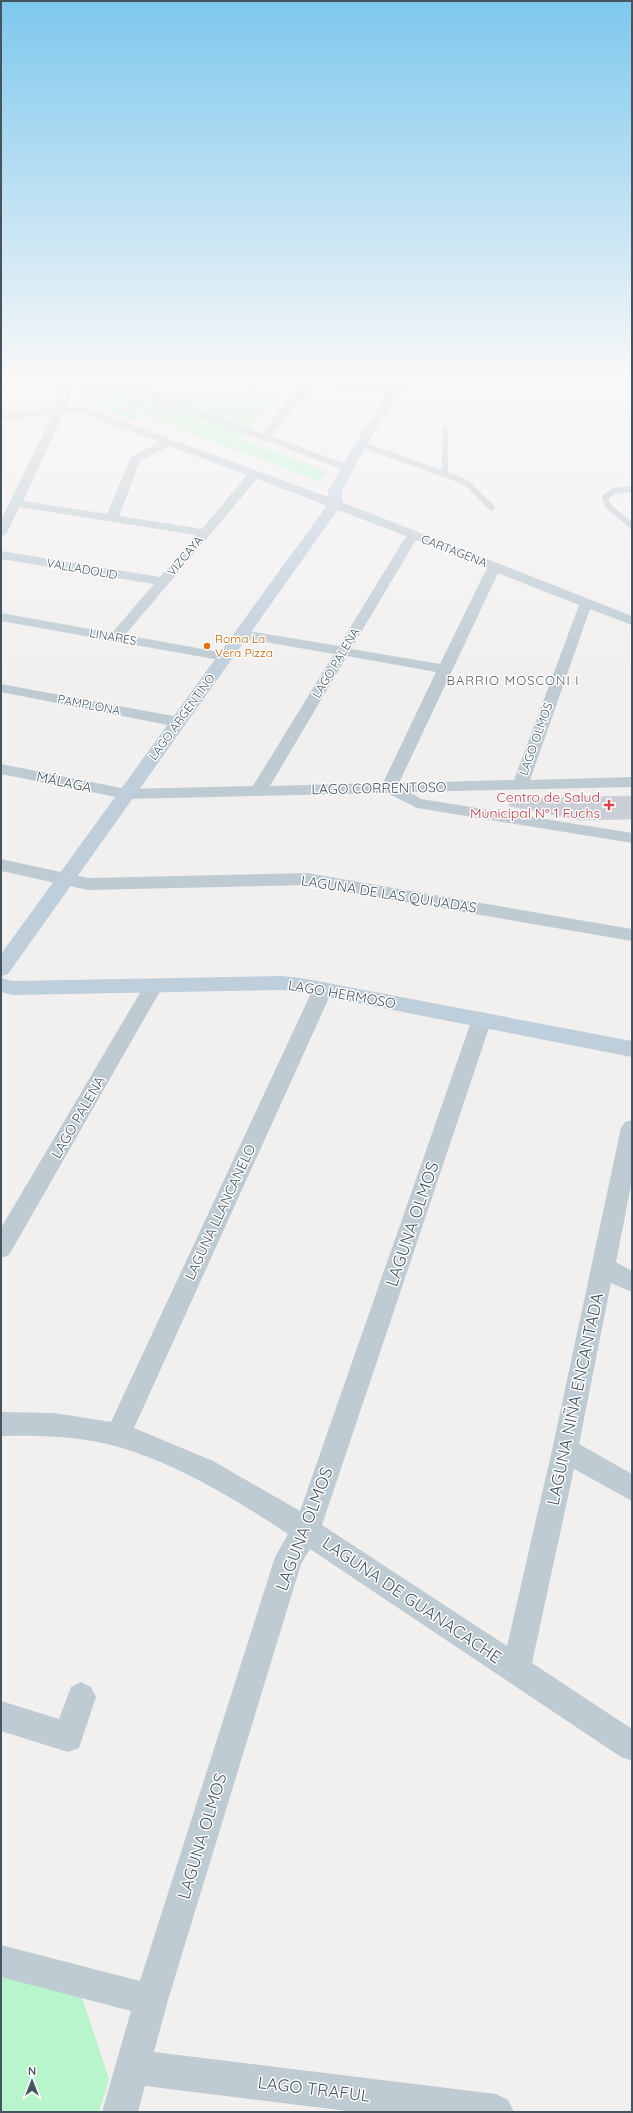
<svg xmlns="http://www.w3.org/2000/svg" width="633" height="2113" font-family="Quicksand,sans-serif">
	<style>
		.green { fill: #b8f5cc }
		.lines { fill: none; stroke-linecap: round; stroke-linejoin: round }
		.stream { stroke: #80e6f7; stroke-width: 3 }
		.building { fill: #caced6; stroke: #d2d6dc }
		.path { stroke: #6cd79c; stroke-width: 1.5; stroke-dasharray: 1.5 1; stroke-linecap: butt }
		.lane { stroke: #becbd3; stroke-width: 6 }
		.street { fill: #becbd3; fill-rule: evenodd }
		.secondary { fill: #bfcedb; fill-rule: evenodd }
		.food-dot { fill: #e8710a; stroke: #fff; stroke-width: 1.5 }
		.health-dot { fill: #e0444e; stroke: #fff; stroke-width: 1.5 }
		.labels { text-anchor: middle; stroke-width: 3; stroke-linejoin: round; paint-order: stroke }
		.far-street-label { font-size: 12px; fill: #45545f; stroke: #fff }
		.far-food-label { font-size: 12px; fill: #c56008; stroke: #fff; text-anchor: start }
		.far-quarter-label { font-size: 13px; letter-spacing: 1px; fill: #5b6065; stroke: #fff }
		.street-label { font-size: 14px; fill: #45545f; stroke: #fff }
		.health-label { font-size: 14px; fill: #be3a42; stroke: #fff; text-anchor: end }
		.near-street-label { font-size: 17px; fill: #45545f; stroke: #fff }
	</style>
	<rect width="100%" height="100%" fill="#f2efef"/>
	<g class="green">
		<path d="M76,378h176l35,5 -46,56 86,33 -8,9 -245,-91z"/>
		<path d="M1,1970l79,21 29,88 -10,33h-98z"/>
	</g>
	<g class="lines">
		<g class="stream">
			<path d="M76,380l52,19 6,14"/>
			<path d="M1,391l26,-13"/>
			<path d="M98,404l39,14"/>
		</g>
	</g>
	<path class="building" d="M632,796v23l-51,1 -72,-14v-7z"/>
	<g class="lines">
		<path class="path" d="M143,406l13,16"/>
		<g class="lane">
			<path d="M445,430v43"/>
			<path d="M361,444l99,36 9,5 23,23"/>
			<path d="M632,489l-18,2 -9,6 3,9 24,20"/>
		</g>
		<g class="street">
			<path d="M65,378h10l-9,29 21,1 252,93 293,115v9l-42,-16 -60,171 102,-3v10l-222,5 11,7 211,34v10l-215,-35 -30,-15 -261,6 -125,-25v-10l125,25 127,-3 81,-132 -92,-16 -5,-1 -2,-3 2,-3 5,-1 97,16 67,-110 -149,-57 -132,156 100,18 5,1 2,3 -2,3 -5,1 -224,-40v-8l111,20 42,-49 -153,-25v-8l159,26 36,-42 -177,-28 -12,26 -6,4v-17l52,-106 -52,7v-6l54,-8zM64,413h18l77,29 -28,15 -24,57 -84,-13zM169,446l78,29 -45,54 -83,-13 21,-55zM416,540l71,28 -47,96 -89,-15zM498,573l81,32 -65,175 -115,3zM347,656l89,16 -53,111 -113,3z"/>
			<path d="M95,378h15l152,55 41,-51 -14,-2 -1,-2h31l76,10 5,3 -5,3 -82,-10 -42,52 80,30 2,2 -6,3z"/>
			<path d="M1,684l177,33 5,2 3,3 -3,3 -5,2 -177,-35z"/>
			<path d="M1,859l87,19 219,-5 325,56v12l-325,-56 -219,5 -87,-19z"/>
			<path d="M154,979l7,2 2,5 -154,269 -8,3v-30l146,-247z"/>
			<path d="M323,982l7,2 3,5 -199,439 79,33 87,50 172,-492 3,-5 7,-2 7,2 3,5 -170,506 185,121 45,-196 69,-322 4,-6 7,-2v60l-16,82 16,9v21l-21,-9 -32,161 53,30v27l-58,-32 -42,194 100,66v32l-11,-4 -311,-208 -9,15 -133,436 -14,52 342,42 12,6 6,12h-159l-210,-26 -7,26h-36l29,-101 -130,-34v-32l139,36 135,-424 13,-23c-53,-35 -118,-75 -181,-90 -35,-8 -71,-9 -106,-8v-24l53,1 57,9 202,-433 3,-5z"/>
			<path d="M81,1682l10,5 5,10 -17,51 -11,4 -67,-21v-30l58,18 12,-32z"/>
		</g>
		<g class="secondary">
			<path d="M397,378h12l-42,66 -25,47v13l-334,470 -7,2v-22l327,-450v-13l27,-47z"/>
			<path d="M281,976l20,2 331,63v16l-331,-65 -20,-2 -268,5 -12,-3v-14l12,3z"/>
		</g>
	</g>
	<linearGradient id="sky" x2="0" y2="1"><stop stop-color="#7ec8ee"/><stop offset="0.56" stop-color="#f9f8f8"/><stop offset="1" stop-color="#f9f8f8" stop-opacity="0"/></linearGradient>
	<rect width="633" height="674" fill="url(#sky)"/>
	<circle class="food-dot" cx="207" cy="646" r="4"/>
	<path class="health-dot" d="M607 799h4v4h4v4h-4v4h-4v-4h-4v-4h4z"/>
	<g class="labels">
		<g class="far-street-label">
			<text transform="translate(454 551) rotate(21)" y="4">CARTAGENA</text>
			<text transform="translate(185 556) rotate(-50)" y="4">VIZCAYA</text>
			<text transform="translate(82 569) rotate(10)" y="4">VALLADOLID</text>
			<text transform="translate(113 637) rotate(10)" y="4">LINARES</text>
			<text transform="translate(336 663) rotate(-59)" y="4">LAGO PALENA</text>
			<text transform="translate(89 705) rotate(11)" y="4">PAMPLONA</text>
			<text transform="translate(182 717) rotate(-54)" y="4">LAGO ARGENTINO</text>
			<text transform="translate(536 739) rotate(-70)" y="4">LAGO OLMOS</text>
		</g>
		<g class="far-food-label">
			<text x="215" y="643">Roma La<tspan x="215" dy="14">Vera Pizza</tspan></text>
		</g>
		<g class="far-quarter-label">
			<text x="513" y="685">BARRIO MOSCONI I</text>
		</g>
		<g class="street-label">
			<text transform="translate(64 782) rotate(12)" y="5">MÁLAGA</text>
			<text transform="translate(379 788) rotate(-1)" y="5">LAGO CORRENTOSO</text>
			<text transform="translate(389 894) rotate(9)" y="5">LAGUNA DE LAS QUIJADAS</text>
			<text transform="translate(342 994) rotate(10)" y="5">LAGO HERMOSO</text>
			<text transform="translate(78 1117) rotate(-60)" y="5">LAGO PALENA</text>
			<text transform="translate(220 1212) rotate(-65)" y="5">LAGUNA LLANCANELO</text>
		</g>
		<g class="health-label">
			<text x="600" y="802">Centro de Salud<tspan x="600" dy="16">Municipal N° 1 Fuchs</tspan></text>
		</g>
		<g class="near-street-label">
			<text transform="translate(412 1224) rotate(-71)" y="6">LAGUNA OLMOS</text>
			<text transform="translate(575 1399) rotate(-78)" y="6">LAGUNA NIÑA ENCANTADA</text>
			<text transform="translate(304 1529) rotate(-69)" y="6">LAGUNA OLMOS</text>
			<text transform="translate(412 1600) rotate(34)" y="6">LAGUNA DE GUANACACHE</text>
			<text transform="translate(202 1836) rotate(-73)" y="6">LAGUNA OLMOS</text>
			<text transform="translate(314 2089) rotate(7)" y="6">LAGO TRAFUL</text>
		</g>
	</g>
	<rect width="633" height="2113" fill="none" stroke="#45545f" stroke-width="4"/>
	<g transform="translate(32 2081)" stroke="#ffffff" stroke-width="3" paint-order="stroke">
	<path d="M0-3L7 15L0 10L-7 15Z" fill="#45545f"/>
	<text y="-6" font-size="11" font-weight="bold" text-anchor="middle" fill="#45545f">N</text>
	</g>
</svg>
